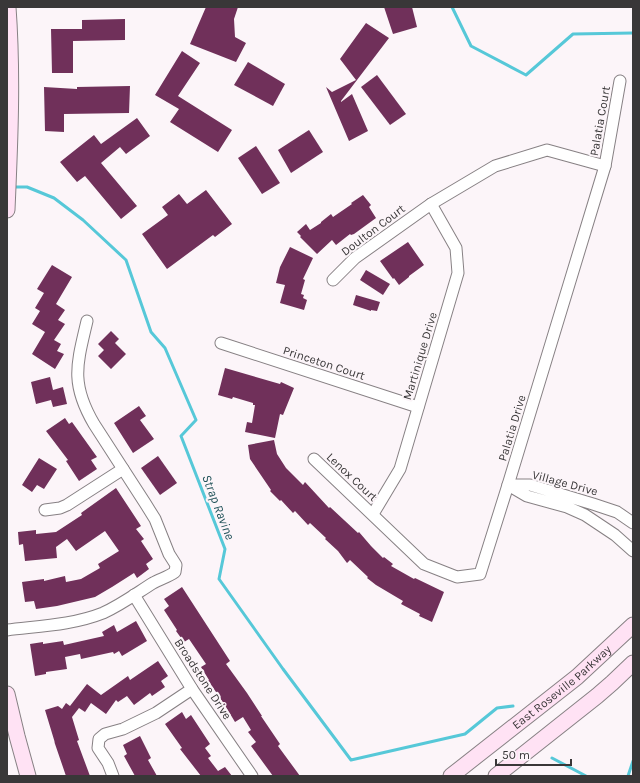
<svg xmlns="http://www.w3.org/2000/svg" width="640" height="783" font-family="Karla,sans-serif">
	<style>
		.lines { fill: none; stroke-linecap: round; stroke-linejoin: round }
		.stream { stroke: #56c8d8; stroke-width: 3 }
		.building { fill: #70305a }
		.minor-casing { stroke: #878184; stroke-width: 13 }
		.secondary-casing { stroke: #878184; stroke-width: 17 }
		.minor { stroke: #fff; stroke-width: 11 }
		.secondary { stroke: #ffe2f4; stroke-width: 15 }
		.labels { text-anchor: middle; stroke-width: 4; stroke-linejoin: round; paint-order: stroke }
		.street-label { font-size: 12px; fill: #393738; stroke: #fcf5f9 }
		.water-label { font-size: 13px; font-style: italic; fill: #23545b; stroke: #fcf5f9 }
	</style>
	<rect width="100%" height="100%" fill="#fcf5f9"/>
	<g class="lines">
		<g class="stream">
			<path d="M452,7l19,39 55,29 47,-41 60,-1"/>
			<path d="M12,187h15l27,11 29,22 43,40 25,72 14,16 31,72 -15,16 44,113 -6,30 64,90 68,91 114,-26 32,-26 16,-2"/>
			<path d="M552,758l34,18"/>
			<path d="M628,776l5,-15"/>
		</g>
	</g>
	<g class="building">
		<path d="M206,7h32l-4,12 1,18 11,6 -10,19 -46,-18z"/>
		<path d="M384,7h28l5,20 -24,7z"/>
		<path d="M125,19v21l-52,1v32h-21l-1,-44h31v-9z"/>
		<path d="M366,23l23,15 -48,63v1l11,-8 16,37 -19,10 -23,-54 6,5 24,-12 -16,-21z"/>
		<path d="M182,51l18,12 -22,33 54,34 -14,22 -48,-30 9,-13 -24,-14z"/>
		<path d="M248,62l37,22 -12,22 -39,-21z"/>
		<path d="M377,75l29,39 -16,11 -29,-38z"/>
		<path d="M130,86l-1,27 -65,1v18l-19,-1 -1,-44 33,2v-2z"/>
		<path d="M137,118l13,18 -24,18 -6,-7 -19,16 36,43 -16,13 -36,-43 -8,6 -17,-20 34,-27 7,9z"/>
		<path d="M309,130l14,22 -32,21 -13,-23z"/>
		<path d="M256,146l24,37 -18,11 -24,-36z"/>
		<path d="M206,190l26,34 -17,13 -2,-2 -46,34 -25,-35 26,-19 -6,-8 17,-13 8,10z"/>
		<path d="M363,195l8,10 -2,2 7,11 -22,16 -3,1 -1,-1 -14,11 -4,-5 -15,14 -17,-17 1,-1 -4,-4 9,-8 4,6 11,-7v-1l10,-8 2,3 19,-13 -1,-1z"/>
		<path d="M408,242l16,23 -15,11v1l-10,8 -5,-7 -1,1 -13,-18z"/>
		<path d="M290,247l23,11 -10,21 2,1 -4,14 3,1 -1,3 4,2 -3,10 -24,-7 5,-18 -9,-2 4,-16z"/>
		<path d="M52,265l20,12 -16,27 9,6 -7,10 7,4 -11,16 7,4 -4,7 7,3 -9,15 -23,-15 13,-22 -13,-8 8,-13 -5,-3 9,-15 -7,-4z"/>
		<path d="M366,270l24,14 -7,11 -23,-15z"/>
		<path d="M356,295l24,7 -3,9 -6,-1v1l-18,-6z"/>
		<path d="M111,331l8,8 -4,4 11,11 -15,15 -13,-13 6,-6 -6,-6z"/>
		<path d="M225,368l55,16 1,-2 13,6 -11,27 -3,-1 -5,24 -30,-6 2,-10 5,1 3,-18h-2v-2l-20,-6 -1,2 -14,-4z"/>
		<path d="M50,377l3,13 10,-3 4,17 -14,3 -2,-7 -15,4 -5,-22z"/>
		<path d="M139,406l7,10 -6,4 14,19 -21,14 -19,-30z"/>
		<path d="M65,418l4,6 3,-2 25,35 -6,3 6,9 -18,12 -13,-20 2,-1 -22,-29z"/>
		<path d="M274,440l3,14 9,14 17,17 2,-3 24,26 1,-1 28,26 1,-1 12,14 12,12 1,-1 9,7 -2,2 23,13 1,-1 29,14 -12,30 -13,-6 1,-2 -19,-10 2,-3 -27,-16 -9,-7 1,-1 -18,-17 -3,3 -9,-12 -13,-12 1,-1 -16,-15 -2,2 -13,-14 -2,2 -12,-13 -1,1 -10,-10 1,-1 -21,-31 -2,-14z"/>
		<path d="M158,456l19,27 -17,12 -19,-27z"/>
		<path d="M39,458l18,11 -13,20 -7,-4 -5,7 -10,-7z"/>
		<path d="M116,488l25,38 -5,3 8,10 -3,2 12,18 -7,5 3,5 -12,9 -3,-5 -22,14 -17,10 -38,9 -21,3 -2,-8 -9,1 -3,-20 22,-3v2l21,-5 1,6 15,-3 19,-11 -2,-4 21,-13 -14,-20 -29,20 -9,-12 -11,8 1,11 -32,3 -2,-17 -4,1 -1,-13 18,-2v4l20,-2 26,-17 -1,-2z"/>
		<path d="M182,587l48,74 -4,3 21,29 15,23h-1l19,28 -2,2 22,30h-27l-22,-30 5,-4 -8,-10 3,-2 -8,-13 -8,5 -9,-15 -18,-27h1l-8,-13 5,-3 -17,-25 -5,3 -8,-11 1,-1 -13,-20 5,-4 -5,-7z"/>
		<path d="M136,621l11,20 -25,15 -3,-5 -5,3 -1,-2 -32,7 -1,-5 -15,3 2,12 -21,3v2l-11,2 -5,-32 13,-2v2l20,-3 1,4 40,-9 -2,-4 12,-7 3,7z"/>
		<path d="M158,661l10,15 -7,5 4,6 -13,9 -2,-3 -16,12 -7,-9 -9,6 -2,-2 -10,14 -15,-11 -6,9 -6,-4 -7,9 7,23 -2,1 13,35h-24l-12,-35 1,2 -10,-33 13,-4 4,3 4,-6 4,3 17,-22 14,11 27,-19 2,4z"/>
		<path d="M182,712l4,7 5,-4 19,29 -5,4 6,8 -3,2 10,13 7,-4 7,9h-31l-21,-27 2,-1 -17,-24z"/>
		<path d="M140,736l11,22 -3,2 9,16h-22l-11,-20 3,-2 -4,-9z"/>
	</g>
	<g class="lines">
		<defs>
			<g id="minor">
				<path d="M333,280l22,-22 76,-54 64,-38 52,-16 58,16"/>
				<path d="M221,343l197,64"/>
				<path d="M314,459l110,105 33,13 23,-3 28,-89 97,-319 15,-85"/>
				<path d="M45,510l15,-2 7,-3 56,-36"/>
				<path d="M373,514l27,-45 58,-196 -2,-25 -25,-44"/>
				<path d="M633,523l-16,-11 -24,-8 -63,-19h-22l19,11 40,11 18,8 30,20 18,16"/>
				<path d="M134,595l58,94 60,87"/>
				<path d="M7,630c32,-4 66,-5 96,-17 18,-8 34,-20 50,-30 7,-4 15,-6 22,-11l1,-7 -7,-11 -14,-35 -10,-16 -51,-79c-24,-41 -17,-60 -7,-103"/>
				<path d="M113,776l-5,-13 -10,-15 1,-9 6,-5 18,-5 33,-16 36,-24"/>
			</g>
			<g id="secondary">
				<path d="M7,210c3,-68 6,-135 1,-203"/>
				<path d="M7,694l10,42 11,40"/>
				<path id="s1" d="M451,776l126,-99 56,-52"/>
				<path d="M496,776l101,-80 15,-13 21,-20"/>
			</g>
		</defs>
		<use href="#minor" class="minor-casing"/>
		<use href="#secondary" class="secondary-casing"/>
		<use href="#minor" class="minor"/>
		<use href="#secondary" class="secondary"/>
	</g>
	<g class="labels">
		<g class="street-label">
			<text transform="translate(600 121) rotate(-80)" y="4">Palatia Court</text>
			<text transform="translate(373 230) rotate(-37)" y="4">Doulton Court</text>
			<text transform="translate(420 356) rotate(-73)" y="4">Martinique Drive</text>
			<text transform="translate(324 363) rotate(18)" y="4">Princeton Court</text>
			<text transform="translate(512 428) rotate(-73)" y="4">Palatia Drive</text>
			<text transform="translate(352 477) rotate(43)" y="4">Lenox Court</text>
			<text transform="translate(565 483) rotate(15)" y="4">Village Drive</text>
			<text transform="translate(203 679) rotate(57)" y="4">Broadstone Drive</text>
			<text dy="4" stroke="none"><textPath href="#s1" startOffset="142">East Roseville Parkway</textPath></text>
		</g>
		<g class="water-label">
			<text transform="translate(219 507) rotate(69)" y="5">Strap Ravine</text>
		</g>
	</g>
	<rect width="640" height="783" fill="none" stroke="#393738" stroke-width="16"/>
	<path d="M496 759v6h75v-6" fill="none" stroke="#393738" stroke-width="2"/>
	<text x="502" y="759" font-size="12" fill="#393738" stroke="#fcf5f9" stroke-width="3" paint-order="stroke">50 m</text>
</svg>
